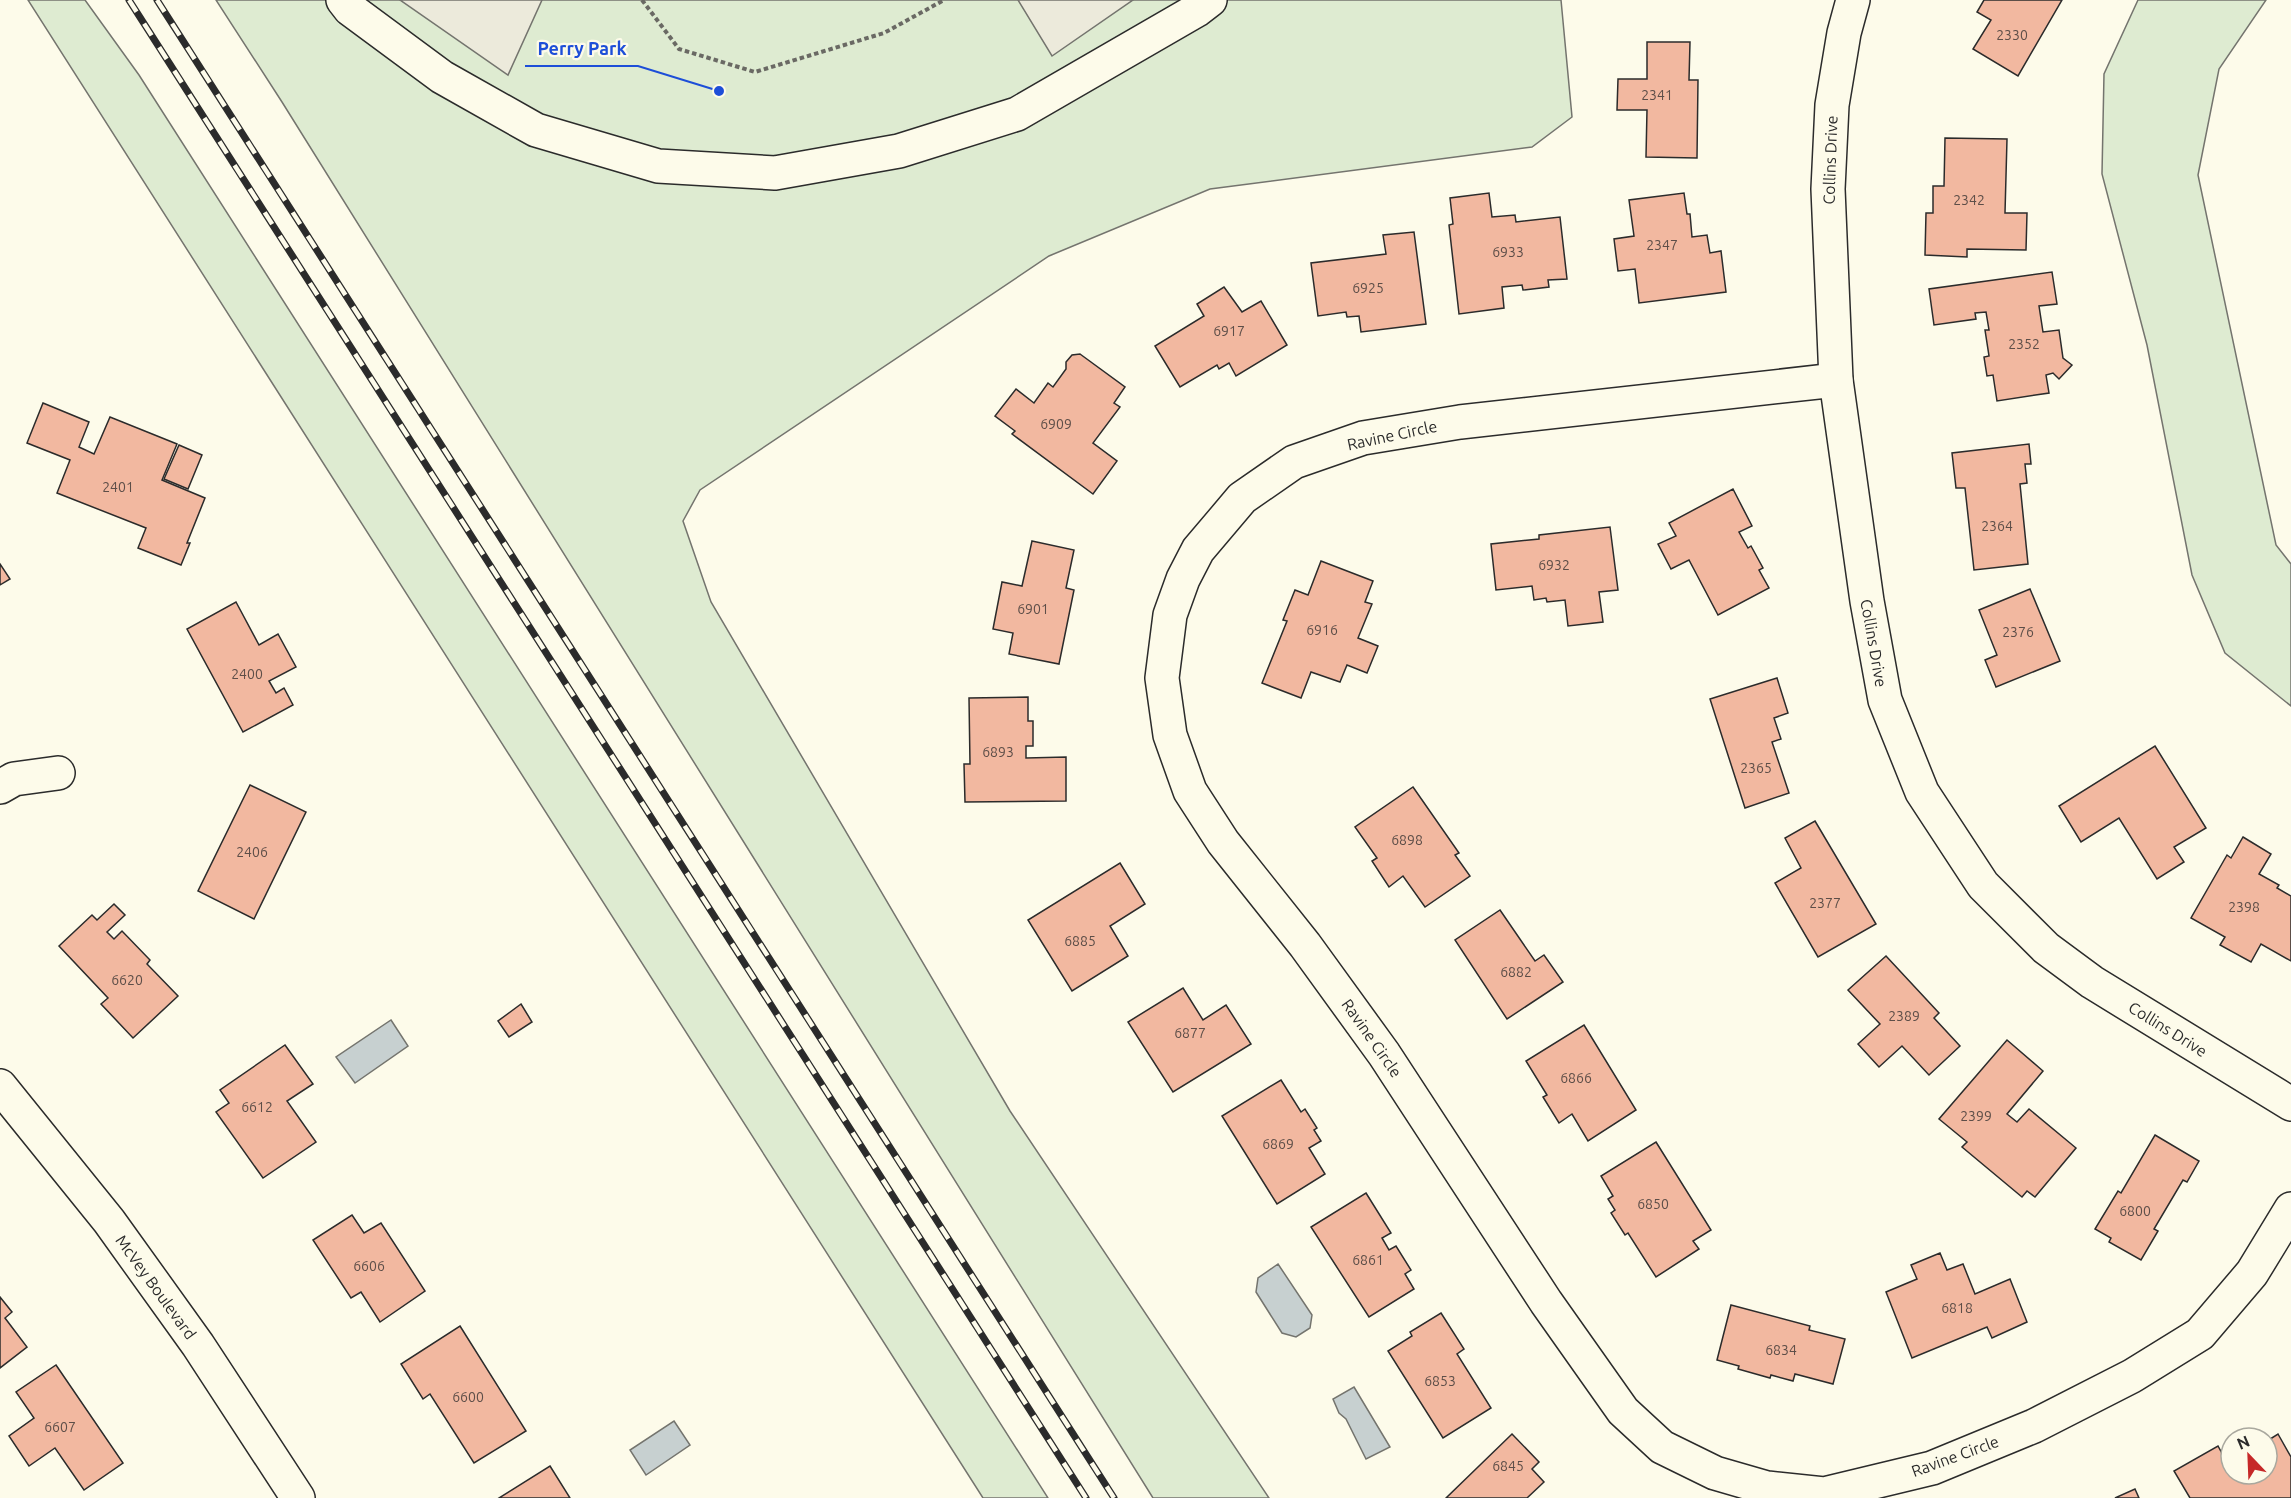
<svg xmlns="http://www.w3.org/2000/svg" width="2291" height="1498" font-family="Ubuntu,sans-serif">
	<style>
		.green { fill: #deebd1; stroke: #74746e; stroke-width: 1.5 }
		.parking { fill: #eceadb; stroke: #74746e; stroke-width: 1.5 }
		.water { fill: #c7d0d0; stroke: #74746e; stroke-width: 1.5 }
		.building { fill: #f2b8a0; stroke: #2b2b2b; stroke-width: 1.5 }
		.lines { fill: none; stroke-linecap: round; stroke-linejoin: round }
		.minor-casing { stroke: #2b2b2b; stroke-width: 36 }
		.path { stroke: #6a6964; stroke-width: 4; stroke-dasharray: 4.5 3; stroke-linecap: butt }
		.minor { stroke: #fdfbea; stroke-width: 33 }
		.rail-casing { stroke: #2b2b2b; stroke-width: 7 }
		.rail { stroke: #fdfbea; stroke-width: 4.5; stroke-dasharray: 14; stroke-linecap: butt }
		.labels { text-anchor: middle; stroke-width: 4.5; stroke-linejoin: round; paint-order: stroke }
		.number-label { font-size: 14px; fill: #5d4e48 }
		.street-label { font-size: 16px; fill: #2b2b2b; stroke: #fdfbea }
		.leader { fill: none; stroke: #1d4ed8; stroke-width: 2 }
		.callout-dot { fill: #1d4ed8; stroke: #fdfbea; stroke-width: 2 }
		.callout-label { font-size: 18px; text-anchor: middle; font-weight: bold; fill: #1d4ed8; stroke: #fdfbea; stroke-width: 4.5; stroke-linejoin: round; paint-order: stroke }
	</style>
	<rect width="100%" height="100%" fill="#fdfbea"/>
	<g class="green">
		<path d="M28,0h57l54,75 909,1423h-65z"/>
		<path d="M216,0h1345l11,117 -40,30 -322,42 -161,67 -349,234 -17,31 28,81 299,509 259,387h-116l-871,-1396z"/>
		<path d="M2138,0h128l-47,69 -21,106 78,370 15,19v142l-66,-53 -33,-78 -45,-230 -45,-171 2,-100z"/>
	</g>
	<g class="parking">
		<path d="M400,0h142l-34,75z"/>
		<path d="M1018,0h115l-81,56z"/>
	</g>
	<g class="water">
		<path d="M391,1020l17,26 -53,37 -19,-26z"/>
		<path d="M1278,1264l34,51 -2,13 -14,9 -14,-4 -26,-41 2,-14z"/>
		<path d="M1354,1387l36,60 -24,12 -20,-40 -7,-6 -6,-14z"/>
		<path d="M674,1421l16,24 -44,30 -16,-25z"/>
	</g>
	<g class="building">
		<path d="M1984,0h78l-44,76 -45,-27 18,-29 -14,-8z"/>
		<path d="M1647,42h43l-1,38h9l-1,78 -51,-1 1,-47h-30l1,-31h29z"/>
		<path d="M1945,138l62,1 -2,74h22l-1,37 -59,-1v8l-42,-2 1,-42h7v-27h11z"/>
		<path d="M1489,193l3,24 23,-2 1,7 44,-5 7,62 -19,1 1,7 -26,3 -1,-5 -20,2 2,21 -45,6 -10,-89 4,-1 -3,-26z"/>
		<path d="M1684,193l3,21h3l2,23 15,-2 3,18 11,-2 5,41 -87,11 -4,-34 -17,2 -4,-32 20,-3 -5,-36z"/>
		<path d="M1414,232l12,92 -65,8 -2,-16 -12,1 -1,-5 -28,4 -7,-53 75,-9 -3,-19z"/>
		<path d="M2052,272l5,32 -18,2 4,26 16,-2 4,28 9,7 -13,14 -6,-6 -7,2 3,18 -52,8 -4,-26 -6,1 -3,-19 5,-1 -4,-26h4l-3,-18 -11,1 1,6 -42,6 -5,-36z"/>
		<path d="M1224,287l18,25 19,-11 26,44 -51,31 -7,-13 -10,6 -2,-4 -37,22 -25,-41 49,-30 -7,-12z"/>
		<path d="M1080,354l45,33 -11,16 6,4 -27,36 24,18 -24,33 -81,-60 3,-3 -20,-15 21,-27 18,14 14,-20 5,4 13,-18v-7l6,-7z"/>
		<path d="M43,403l46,19 -10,25 15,7 16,-37 67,27 -15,36 43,18 -18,45h3l-9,22 -43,-17 8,-20 -89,-35 13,-33 -43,-17z"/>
		<path d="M2029,444l2,20h-6l2,19 -7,1 8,80 -54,6 -9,-82h-9l-4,-35z"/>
		<path d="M179,445l23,10 -14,34 -24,-10z"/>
		<path d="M1733,489l19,37 -13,6 9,16 3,-2 12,22 -4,2 10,18 -51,27 -29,-55 -18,9 -13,-25 18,-8 -7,-13z"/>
		<path d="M1610,527l8,63 -19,2 4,30 -35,4 -3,-26 -18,2 -1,-4 -12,2 -2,-14 -36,4 -5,-46 48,-5v-4z"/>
		<path d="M1032,541l42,9 -8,38 8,2 -15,74 -50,-10 4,-21 -20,-4 9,-47 20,4z"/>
		<path d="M1321,561l52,20 -8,21 7,2 -14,34 20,8 -11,27 -20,-8 -7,17 -29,-10 -10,26 -39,-15 25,-62 -4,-1 12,-30 13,5z"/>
		<path d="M0,564l10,15 -10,6z"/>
		<path d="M2030,589l30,72 -64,26 -11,-27 12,-5 -18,-45z"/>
		<path d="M236,602l23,43 19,-11 18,33 -27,14 7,12 8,-5 9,17 -50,27 -56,-103z"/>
		<path d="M1777,678l11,35 -14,5 7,21 -9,3 17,51 -44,15 -35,-109z"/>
		<path d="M1028,697v24h5v25h-7v12l40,-1v44l-101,1 -1,-38h6l-1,-66z"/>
		<path d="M2155,746l51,82 -32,19 10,15 -27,17 -38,-61 -38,24 -22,-36z"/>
		<path d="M250,785l56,27 -52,107 -56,-28z"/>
		<path d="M1413,787l46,66 -4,2 15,21 -45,31 -22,-31 -14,11 -17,-26 5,-3 -22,-31z"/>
		<path d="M1815,821l61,103 -58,33 -43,-74 26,-15 -16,-30z"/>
		<path d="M2243,837l28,17 -12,20 20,11 -2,3 14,8v65l-30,-17 -10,18 -31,-17 5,-8 -34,-19 36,-63 4,3z"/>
		<path d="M1120,863l25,41 -35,22 18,30 -56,35 -44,-71z"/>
		<path d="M114,904l11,11 -18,17 7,7 8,-8 28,29 -3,4 31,32 -45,42 -32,-34 7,-6 -49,-52 33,-31 5,5z"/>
		<path d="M1500,910l35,51 9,-6 19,27 -56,37 -52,-79z"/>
		<path d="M1886,956l53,57 -5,5 26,28 -31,29 -27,-29 -23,21 -21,-23 22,-20 -32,-34z"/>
		<path d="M1183,988l20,32 23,-15 25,39 -78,48 -45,-70z"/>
		<path d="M521,1004l11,18 -23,15 -11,-16z"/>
		<path d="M1584,1025l52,85 -48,31 -16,-27 -13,9 -16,-26 4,-2 -21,-34z"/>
		<path d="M2007,1040l36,31 -36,43 10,8 12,-13 47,39 -41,49 -8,-6 -5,6 -60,-50 5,-5 -28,-23z"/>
		<path d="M285,1045l28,39 -26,17 29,41 -53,36 -47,-66 13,-9 -9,-13z"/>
		<path d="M1281,1080l20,32 4,-3 12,19 -3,2 7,11 -12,7 16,26 -48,30 -55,-88z"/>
		<path d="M2155,1135l44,26 -12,21 -4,-2 -29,49 4,2 -17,29 -32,-18 2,-4 -16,-9 23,-38 3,2z"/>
		<path d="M1656,1142l55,88 -18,11 6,8 -43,28 -28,-44 -3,2 -14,-22 4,-3 -7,-11 5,-3 -12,-20z"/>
		<path d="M1366,1193l25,40 -9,5 7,12 7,-4 15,24 -6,4 9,15 -45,28 -58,-90z"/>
		<path d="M352,1215l12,18 17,-10 44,68 -45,31 -19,-30 -10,6 -38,-58z"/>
		<path d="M1940,1253l7,17 16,-6 12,30 35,-15 17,43 -35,16 -5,-11 -75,31 -26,-66 31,-13 -6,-14z"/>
		<path d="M0,1297l12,15 -7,6 22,29 -27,21z"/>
		<path d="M1731,1305l79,21 -1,4 36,9 -12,45 -38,-10 -2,7 -22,-6 -1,3 -32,-9 1,-3 -22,-6z"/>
		<path d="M1441,1313l23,36 -7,5 34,54 -48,30 -55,-87 24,-15 -2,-4z"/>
		<path d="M460,1326l66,105 -52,32 -44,-69 -7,5 -22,-35z"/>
		<path d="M56,1365l67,98 -39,27 -29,-42 -26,18 -20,-30 25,-18 -18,-26z"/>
		<path d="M1512,1434l27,28 -7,7 12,13 -17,16h-81z"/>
		<path d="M2278,1434l13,23v41h-101l-16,-27 44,-25 6,11 7,-4v21h36v-33z"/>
		<path d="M550,1466l20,32h-71z"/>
		<path d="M2135,1489l4,9h-24z"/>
	</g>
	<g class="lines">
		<defs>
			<g id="minor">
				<path d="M343,0l7,9 92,68 94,53 122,36 117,7 124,-22 118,-37 180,-104 13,-10"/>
				<path d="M1853,0l-9,33 -12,72 -4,84 8,191 31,221 18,99 37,92 61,93 63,63 46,34 199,122"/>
				<path d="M1836,380l-376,42 -97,16 -69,24 -52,36 -44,52 -15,29 -13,36 -8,63 8,57 20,56 33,51 82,103 79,109 162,248 77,109 39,36 53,26 52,15 57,6 108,-26 102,-42 98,-50 68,-42 52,-61 39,-64"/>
				<path d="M0,787l14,-8 44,-6"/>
				<path d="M0,1086l109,135 89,124 100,153"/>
			</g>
		</defs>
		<use href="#minor" class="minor-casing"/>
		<path class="path" d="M642,0l37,49 76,23 129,-39 60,-33"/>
		<use href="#minor" class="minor"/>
		<defs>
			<g id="rail">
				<path d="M129,0l957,1498"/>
				<path d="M157,0l957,1498"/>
			</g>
		</defs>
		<use href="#rail" class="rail-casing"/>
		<use href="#rail" class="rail"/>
	</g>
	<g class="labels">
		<g class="number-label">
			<text x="2012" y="40">2330</text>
			<text x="1657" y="100">2341</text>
			<text x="1969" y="205">2342</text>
			<text x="1662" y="250">2347</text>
			<text x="1508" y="257">6933</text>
			<text x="1368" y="293">6925</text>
			<text x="1229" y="336">6917</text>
			<text x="2024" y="349">2352</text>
			<text x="1056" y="429">6909</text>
			<text x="118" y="492">2401</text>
			<text x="1997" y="531">2364</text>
			<text x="1554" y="570">6932</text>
			<text x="1033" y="614">6901</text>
			<text x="1322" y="635">6916</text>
			<text x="2018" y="637">2376</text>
			<text x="247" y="679">2400</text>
			<text x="998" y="757">6893</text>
			<text x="1756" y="773">2365</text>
			<text x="1407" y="845">6898</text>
			<text x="252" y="857">2406</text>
			<text x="1825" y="908">2377</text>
			<text x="2244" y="912">2398</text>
			<text x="1080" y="946">6885</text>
			<text x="1516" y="977">6882</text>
			<text x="127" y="985">6620</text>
			<text x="1904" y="1021">2389</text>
			<text x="1190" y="1038">6877</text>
			<text x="1576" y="1083">6866</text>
			<text x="257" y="1112">6612</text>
			<text x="1976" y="1121">2399</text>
			<text x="1278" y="1149">6869</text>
			<text x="1653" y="1209">6850</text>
			<text x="2135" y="1216">6800</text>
			<text x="1368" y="1265">6861</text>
			<text x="369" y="1271">6606</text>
			<text x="1957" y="1313">6818</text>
			<text x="1781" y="1355">6834</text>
			<text x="1440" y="1386">6853</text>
			<text x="468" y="1402">6600</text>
			<text x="60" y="1432">6607</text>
			<text x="1508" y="1471">6845</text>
		</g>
		<g class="street-label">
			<text transform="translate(1830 160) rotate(-88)" y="6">Collins Drive</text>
			<text transform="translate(1392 435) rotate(-12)" y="6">Ravine Circle</text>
			<text transform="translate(1874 643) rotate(80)" y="6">Collins Drive</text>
			<text transform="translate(2168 1029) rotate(32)" y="6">Collins Drive</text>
			<text transform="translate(1372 1038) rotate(55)" y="6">Ravine Circle</text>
			<text transform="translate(156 1287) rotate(54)" y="6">McVey Boulevard</text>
			<text transform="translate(1955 1456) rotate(-20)" y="6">Ravine Circle</text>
		</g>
	</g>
	<path class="leader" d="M719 91L638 66H525"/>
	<circle class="callout-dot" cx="719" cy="91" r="6"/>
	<g class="callout-label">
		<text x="582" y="55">Perry Park</text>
	</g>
	<g transform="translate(2249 1456) rotate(337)"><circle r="28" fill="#fdfbea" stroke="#a9a89e" stroke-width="1.5"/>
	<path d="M0-4.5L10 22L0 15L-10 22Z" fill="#c62828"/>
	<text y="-9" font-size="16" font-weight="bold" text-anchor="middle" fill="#2b2b2b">N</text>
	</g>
</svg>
